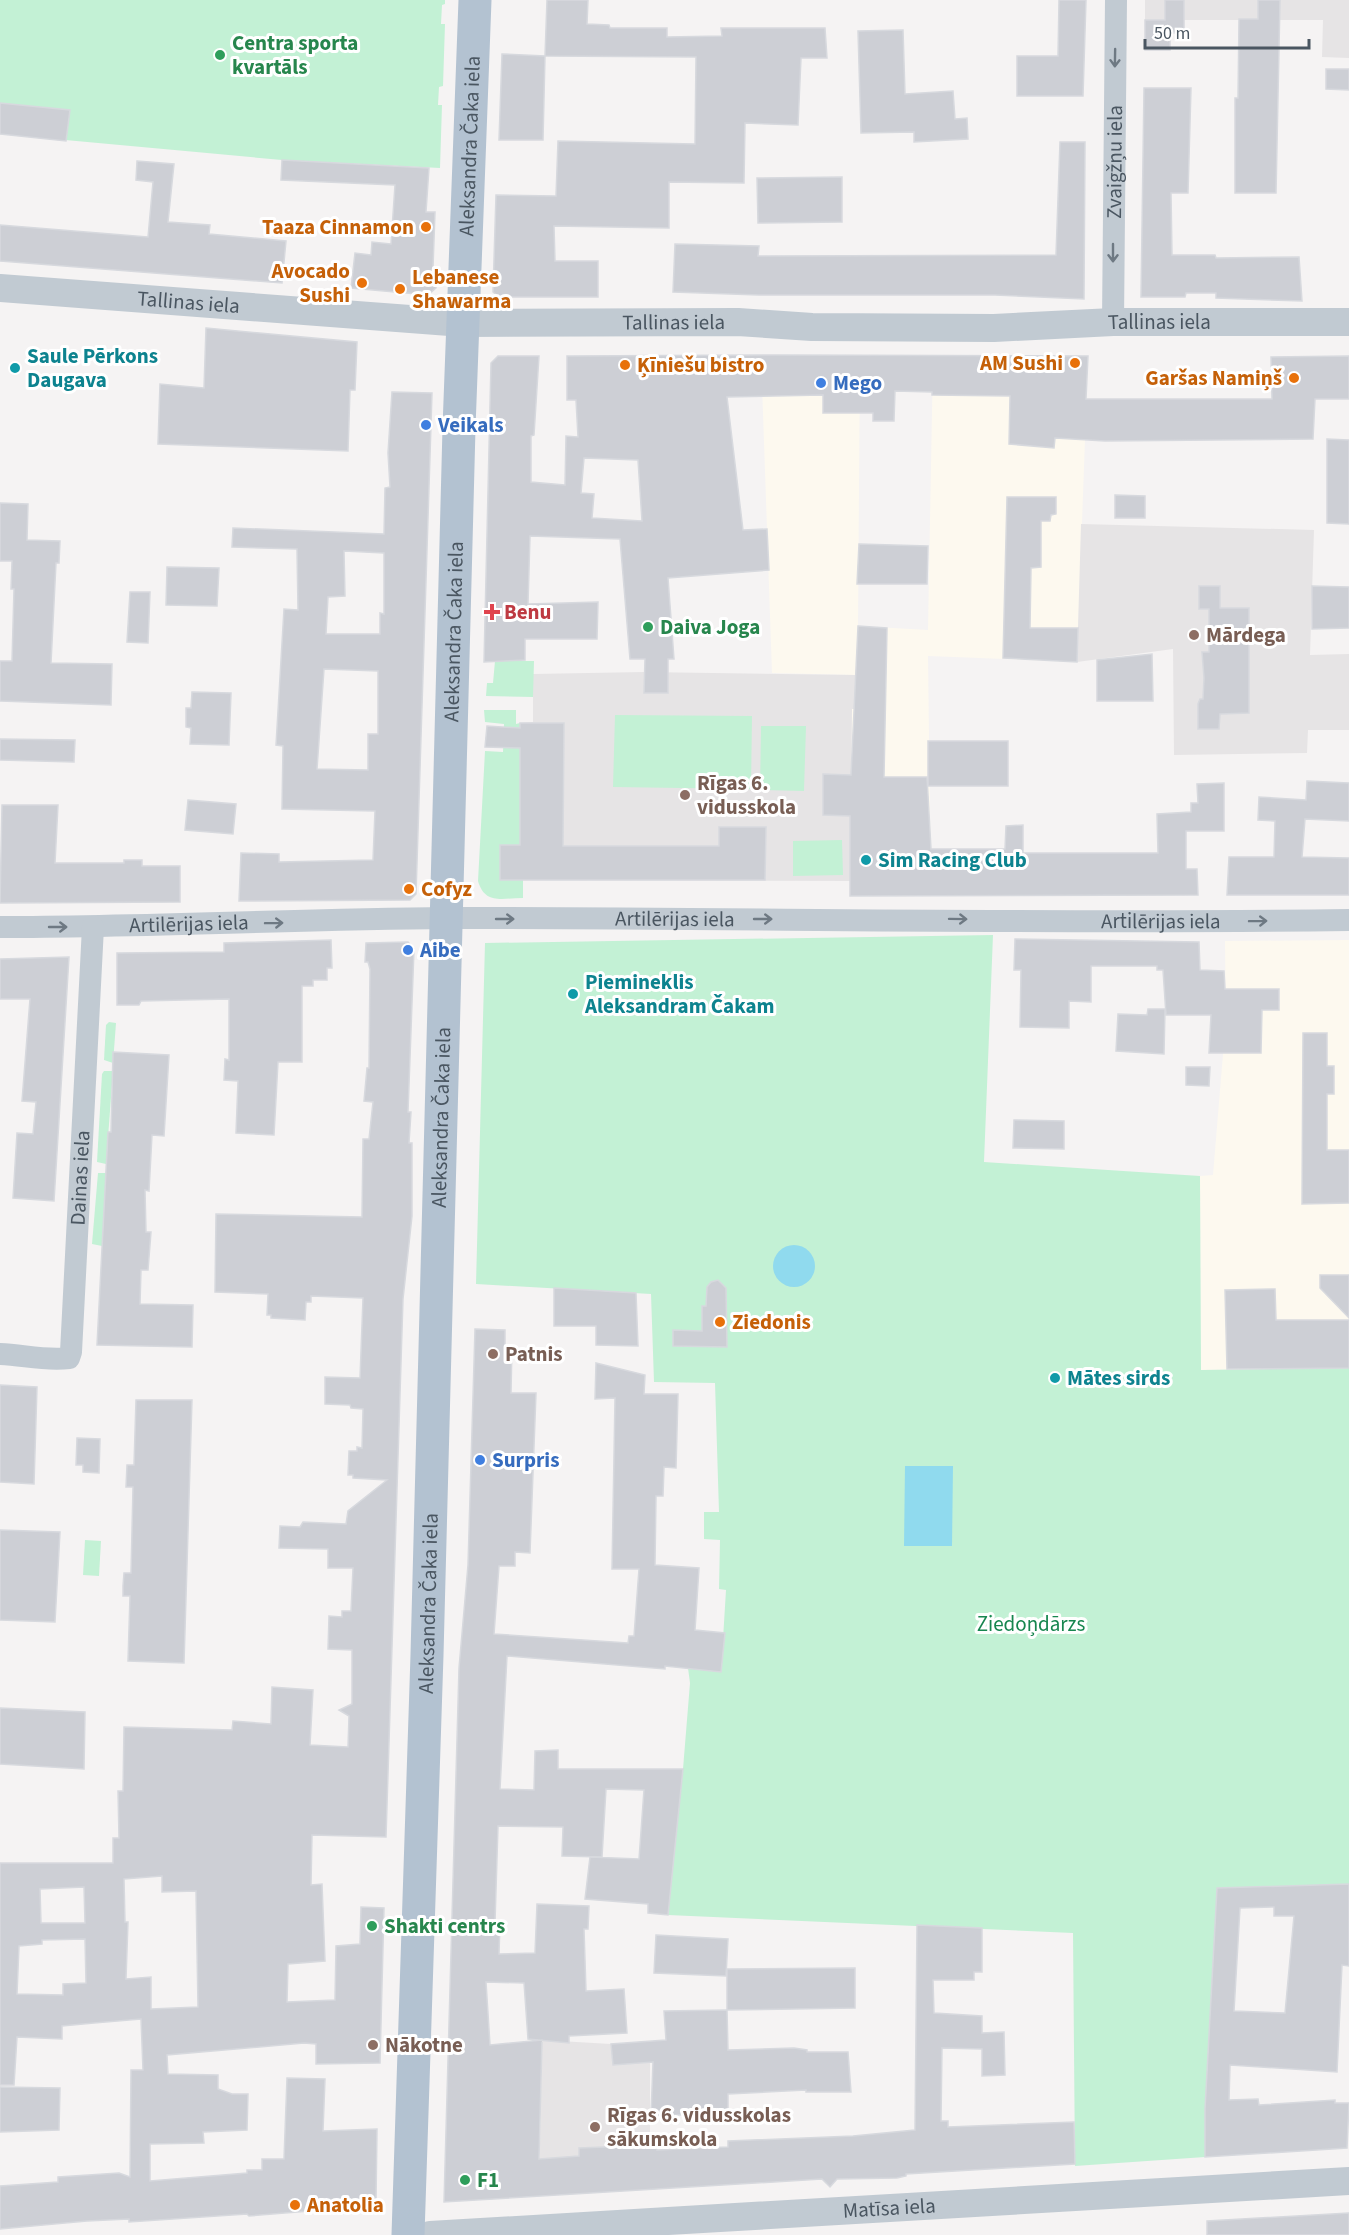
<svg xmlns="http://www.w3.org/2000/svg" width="1349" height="2235" font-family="'Source Sans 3',sans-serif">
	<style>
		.commercial { fill: #fdf9ef }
		.education { fill: #e6e4e5 }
		.green { fill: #c3f1d5 }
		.water { fill: #90daee }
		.building { fill: #cdcfd5; stroke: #d7d9de; stroke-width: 1.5; fill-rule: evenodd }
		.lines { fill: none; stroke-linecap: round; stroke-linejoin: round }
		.minor { stroke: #c1cad2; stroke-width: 22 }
		.tertiary { stroke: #c1cad2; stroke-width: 28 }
		.primary { stroke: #b3c2d1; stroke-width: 33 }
		.oneway { stroke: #6e7983 }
		.leisure-dot { fill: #2e9e5b; stroke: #fff; stroke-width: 2 }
		.food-dot { fill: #e8710a; stroke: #fff; stroke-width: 2 }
		.culture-dot { fill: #0f9aa8; stroke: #fff; stroke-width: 2 }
		.shop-dot { fill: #3f7fe0; stroke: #fff; stroke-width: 2 }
		.health-dot { fill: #e0444e; stroke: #fff; stroke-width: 2 }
		.education-dot { fill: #8d6e63; stroke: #fff; stroke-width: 2 }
		.labels { text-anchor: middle; stroke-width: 6; stroke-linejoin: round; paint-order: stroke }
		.leisure-label { font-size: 21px; font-weight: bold; fill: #27864d; stroke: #fff; text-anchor: start }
		.street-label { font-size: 21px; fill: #4a5661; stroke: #fff }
		.food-label { font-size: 21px; font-weight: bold; fill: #c56008; stroke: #fff; text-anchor: start }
		.culture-label { font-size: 21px; font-weight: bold; fill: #0d838f; stroke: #fff; text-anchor: start }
		.shop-label { font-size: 21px; font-weight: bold; fill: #366cbe; stroke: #fff; text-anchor: start }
		.health-label { font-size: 21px; font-weight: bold; fill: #be3a42; stroke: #fff; text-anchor: start }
		.education-label { font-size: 21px; font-weight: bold; fill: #785e54; stroke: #fff; text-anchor: start }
		.park-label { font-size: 21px; fill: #17864f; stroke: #fff }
	</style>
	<rect width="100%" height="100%" fill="#f5f3f3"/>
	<g class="commercial">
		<path d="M775,355l85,1 -2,270 70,4 5,-273 155,-1 -11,306 -149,-6 3,240h-81l2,-188 3,1 1,-34 -84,-2 -11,-317z"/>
		<path d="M1349,940v428l-148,2 -1,-194 13,-1 10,-121 3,-11 -1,-102z"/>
	</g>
	<g class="education">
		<path d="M1145,0h204v58l-27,-1 1,-37h-178z"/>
		<path d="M1081,524l233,6 -4,125 39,-1v76h-41l-1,23 -133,2 -1,-106 -96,13z"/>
		<path d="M644,672l212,3v34h-4l-2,172 -350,-1v-35h20v-122l13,-1v-48z"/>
		<path d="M542,2040l69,4 39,-3v97h7l2,51 -120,7z"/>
	</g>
	<g class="green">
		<path d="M0,0h445v4l-3,1 -1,19h4l-2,62 -4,1 -1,18h4l-2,63 -158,-8 -282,-26z"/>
		<path d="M495,661h39l-1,36 -47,-1 1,-13h6z"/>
		<path d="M484,710h32v14l4,-1v122h-20v34l23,1v18c-21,0 -38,7 -45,-17l7,-130 18,1 1,-28 -19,-2z"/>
		<path d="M615,715l137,1 -1,73 -138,-2z"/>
		<path d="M761,726h45l-2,65 -44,-1z"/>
		<path d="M842,840l1,35 -50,1v-35z"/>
		<path d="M993,935l-9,227 216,14 1,194 148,-2v516l-132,4 -12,221v48l-130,9 -2,-233 -405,-18 15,-146 7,-86 -2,-15 33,4 5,-82 -7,-1 1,-49 -16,-1v-27h15l-4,-129 -61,-1 -3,-88 -175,-10 9,-341z"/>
		<path d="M109,1022l7,1 -3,40 -9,-3 2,-35z"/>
		<path d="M104,1071h9l-7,93 -9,-2 5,-88z"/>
		<path d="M98,1173h8l-4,73 -10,-2z"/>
		<path d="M85,1540l16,1 -2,35 -16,-1z"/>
	</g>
	<g class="water">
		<circle cx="794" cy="1266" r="21"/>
		<path d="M905,1466h48l-1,80h-48z"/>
	</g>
	<g class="building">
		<path d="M547,0h41l-1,24 22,1 1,3h57v9l55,-1 -1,-8h104l2,30h-26l-3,67 -53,-2 -1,60 -75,-1v46l-115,-2 1,35h43v36h-99l-6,-5 3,-97 60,1 2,-55 137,3 1,-87 -151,-1z"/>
		<path d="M1059,0h27l-3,96h-66v-40h41z"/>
		<path d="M1165,0h19v33h-14v17h-25v-30h20z"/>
		<path d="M1258,0h22l-4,193h-41v-95h3l1,-79h19z"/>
		<path d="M903,30l2,64 48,-3 2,28 12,-1 1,21 -54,3v-10l-53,1 -3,-102z"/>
		<path d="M502,54l43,2 -2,84h-44z"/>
		<path d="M1326,69h23v21l-23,-1z"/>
		<path d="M1144,88h47l-3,105h-17l1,62h43l1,3 83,-1 3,44 -86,-3v-5h-30l-1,4h-44z"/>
		<path d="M0,103l70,7 -4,31 -66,-7z"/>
		<path d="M1060,142h25l-1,157 -89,-4h-236l-86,-3 2,-48 84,2 -1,10 298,-1z"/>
		<path d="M282,160l147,8 -3,44h9l-2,56h3v20l-8,7 -77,-7 4,-35 16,2 1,-13 19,2 4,-59 -114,-5z"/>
		<path d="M137,161l37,3 -6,58 42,3 -1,9 77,7 -4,42 -282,-22v-36l148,12 5,-55 -17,-2z"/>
		<path d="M842,177v45l-84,1 -1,-45z"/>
		<path d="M206,328l151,14 -2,48h-5l-2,61 -190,-7 2,-60 44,4z"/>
		<path d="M775,355l313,1 -2,43h186l-1,-42 78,-1v43h-34l-2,40 -208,2 -50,-3 -1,10 -45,-4 1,-48 -78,-1v-3l-37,-1 -1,30h-21v-8h-50v-18l-96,2 16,133 24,-1 2,41 -101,8 6,81h-6v34h-24l1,-34h-15l-10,-120 -90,-3 -2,68 70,-2 -1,37h-72v21l-41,2 7,-299 7,-7h41l-5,79 -3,1v46l34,3 1,-49 12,1 -2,-37h-9v-44zM584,458l54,2 4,61 -50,-3 2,-24 -13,-1z"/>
		<path d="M392,392l40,1 -16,501 -6,6 -171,1 2,-48 38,1v8l94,-2 2,-49 -93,-2 1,-63 -7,-1 8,-136 14,1 -1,-61 -65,-2 1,-19 151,6 1,-46 5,-1 -2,-34zM344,551l40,2v61l-4,-1v21h-54l2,-37 17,-1zM324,669l54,2v63h-10v36l-51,-1z"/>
		<path d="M1327,439l22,1v84l-22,-1z"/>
		<path d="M1115,495l30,1v22h-30z"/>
		<path d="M1007,497h49v17l-5,1 -1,6h-9v46l-10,1 -1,60h48l-1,34 -74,-4z"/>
		<path d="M0,503l28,1 -1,36 33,1 -1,22h-3l-5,100 61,1 -1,41 -111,-4v-40h12l2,-72h-3l1,-28h-12z"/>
		<path d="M859,544l69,2 -1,38h-70z"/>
		<path d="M167,567l52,1 -2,38 -51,-1z"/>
		<path d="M1199,586h21v22h29v105l-29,1 -1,15h-21v-25l2,-5h3l1,-21 -2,-26h7v-43h-10z"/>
		<path d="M1312,586l37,1v41l-37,1z"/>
		<path d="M130,592h20l-2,51 -21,-1z"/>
		<path d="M858,626l29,2 -3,149h43l4,72h74l1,-23 17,-1v28h135l-1,-39 34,-2v-9h7l-1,-19 27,-1v48h-38v38h11l1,26 -348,1v-80l-27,-1v-41l28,1z"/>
		<path d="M1152,654l1,47h-56v-41z"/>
		<path d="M192,692l39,1 -2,52 -39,-1 1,-16 -5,-1v-19h5z"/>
		<path d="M520,723h44l-1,123h156v-19h47l-1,53h-265v-35h20v-97l-35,-1 2,-21 33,2z"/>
		<path d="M0,739l75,1 -1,22 -74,-2z"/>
		<rect x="928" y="741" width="80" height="45"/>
		<path d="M1307,781l42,2v38l-44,-2 -3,38 47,1v37h-122l2,-38h45l1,-36 -17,-1 1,-23 47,3z"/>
		<path d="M188,800l48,4 -3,30 -48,-4z"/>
		<path d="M2,805h56l-3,58h69v-3h18v6h38v36l-180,1z"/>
		<path d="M1015,939l184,3 1,28 24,1 1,18h54v21h-17l-1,43h-52l2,-38h-45l-3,-45h-6v-4h-66v36l-22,-1v27l-49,-1 1,-57h-7z"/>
		<path d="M331,940l1,28h-5v12h-14v6h-11v76h-24l-4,73 -38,-2 2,-52 -14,-1 1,-21 4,1v-61l-88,2 -2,4h-22v-52l107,-1v-9z"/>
		<path d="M408,942l6,7 -6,163h3l-2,31h3v73l-9,83 -17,538 -74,-2 -1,50 11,-1 3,77 -37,3 -1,38 48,-2 1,-54 24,-2 1,-37 23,1 -4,155 -64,1v-20l-12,-1 -137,12 1,19 50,1v14l14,5h16l-1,36 -44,2 1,11 -54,1v37l97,-8v-3h15v-11h22l3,-81 38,1 -2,52 54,-2 -1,72 -5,5 -122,10 -2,-2 -118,8v-3l-42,2 -87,8v-43l58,-4v-5l61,-4 11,4 1,-107h12l-2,-51 -47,4 -32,3v13l-45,-2 -3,48h-14v-222h113v-25h6l-1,-47h5l1,-64 108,3 1,-9 38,3 1,-37 41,3 -3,55 38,2 1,-31 -10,-6 13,-6v-54l-24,-1 1,-33 13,1v-6h9l2,-43h-25v-19l-49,-1 1,-22 20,1 3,-5 43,2 2,-13 39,-31 -34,-2v-3h-5l1,-24h8v-4l5,1 1,-39 -12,-1 -1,-3 -25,-1v-27l35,1 3,-80 -52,-2v6h-5l-1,18 -34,-2v-3h-4l1,-21 -53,-2 1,-78 146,3 1,-78h6l4,-37 -9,-1 3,-33h2l1,-99 -2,-7h-3l1,-19zM162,1876v16l34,-1 2,116 -47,2v-32l-25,2 2,-57h-3l-1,-43zM84,1887l1,36h-44l-1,-34zM85,1939l1,44 -23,1v11l-46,-1 2,-48 23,-2v-4z"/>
		<path d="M69,957l-15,244 -41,-3 4,-65 16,1 3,-32 -14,-1 8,-102h-30v-40z"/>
		<path d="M1148,1009h17l-1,45 -48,-3 2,-37 29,1z"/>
		<path d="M1303,1033h24v33h7v28h-7v56h22v53l-47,1z"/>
		<path d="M113,1052l56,3 -5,81 -12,-1 -3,56 -4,-1 1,42h5l-3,38h-7l-1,34 53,1 -1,42 -95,-2 11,-213h3z"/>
		<path d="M1186,1067h24l-1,19 -23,-1z"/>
		<path d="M1014,1120l50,1v28l-51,-1z"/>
		<path d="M1320,1275h29v43l-29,-30z"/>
		<path d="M718,1280l8,8 1,59 -54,-1v-16l29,1v-25h4l1,-19 4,-5z"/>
		<path d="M554,1288l82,5 2,53 -42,-1v-19h-42z"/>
		<path d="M1275,1289l1,31h73v48l-122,1 -2,-79z"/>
		<path d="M475,1329l30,1v16h7l-1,47h25l-6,160 -15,-1v14h-16l-5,68 134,9 1,-7h5l5,-67h-27l3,-171 -20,1 1,-36 49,12 -1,19h34l-2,74 -12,-1 -1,29h-7l-1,69 44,3 -4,62 30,3 -4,39 -56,-6v3l-158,-13 -7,133 34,1 1,-39 23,-1v19h125l-15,146 -20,-2v-9l-63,-5 5,-42 49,2 5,-69 -38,-1 -4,68 -40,-1 1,-29 -65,-1 -3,96h5l-1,32 36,-1 2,-49 52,2 -1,23h-4l2,62 38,-2 3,44 -58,3v7l-41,-4 -4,-56 -38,-1 4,63 52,-5 -3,119 40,-3v-8l78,-3v5l71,-3v-6l125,-5 62,-6 2,-205 65,3v44h-8v8h-41l1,33 48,3v17l22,-1 1,43 -23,1v-27l-40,-1 -1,73h7v6l126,-5 1,42 -169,10v2l-9,2 -60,1 -7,8 -8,-8 -378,23 15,-534 9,-103z"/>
		<path d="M0,1385l37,2 -3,97 -34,-2z"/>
		<path d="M136,1400h56l-8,263 -56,-2 2,-65h-7v-10l1,-13h7l2,-86h-7l1,-22h7z"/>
		<path d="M77,1438l23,1 -1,34 -16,-1v-7h-7z"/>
		<path d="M0,1530l60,2 -5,90 -55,-2z"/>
		<path d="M0,1708l85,4 -1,57 -84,-5z"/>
		<path d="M1349,1884v82l-7,-1 -5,107 -107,-7 -1,35 29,-1 1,6 76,-5v3h14l-2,45 -142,9v-48l12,-221zM1274,1907v9h20l-9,97 -51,-2 6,-103z"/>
		<path d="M656,1935l72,4 -2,37 -72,-3z"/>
		<path d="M855,1968v40l-128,2v-41z"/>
		<path d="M727,2010l1,40 66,-2 13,2v2h41l3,40h-45v-2l-78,4v19l-77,3 2,-54 -40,3 -2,-21 55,-4 -2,-29z"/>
		<path d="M0,2087l60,1 -1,42 -59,2z"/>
		<path d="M1349,2213v22h-142v-14z"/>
	</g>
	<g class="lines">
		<g class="minor">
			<path id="s1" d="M1113,322l3,-322"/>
			<path id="s2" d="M0,927c149,0 298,-8 447,-9 301,0 601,6 902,2"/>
			<path id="s3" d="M0,1354c24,1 45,7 69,4l2,-6 22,-425"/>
		</g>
		<g class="tertiary">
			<path id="s4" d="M0,288l463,35 275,-1 74,5 182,1 119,-6h236"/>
			<path id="s5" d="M430,2235l919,-54"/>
		</g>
		<path class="primary" id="s6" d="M408,2235l19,-580 32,-1227 16,-428"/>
	</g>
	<defs><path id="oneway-shaft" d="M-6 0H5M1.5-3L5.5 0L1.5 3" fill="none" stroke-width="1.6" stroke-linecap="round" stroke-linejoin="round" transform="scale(1.5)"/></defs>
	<g class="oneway">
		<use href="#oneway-shaft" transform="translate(1115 58) rotate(91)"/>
		<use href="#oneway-shaft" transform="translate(1113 253) rotate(90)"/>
		<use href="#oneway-shaft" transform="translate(505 919)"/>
		<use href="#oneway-shaft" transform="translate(763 919)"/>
		<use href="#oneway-shaft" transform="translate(958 919) rotate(1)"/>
		<use href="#oneway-shaft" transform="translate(1258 921) rotate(-1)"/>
		<use href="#oneway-shaft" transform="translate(274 923) rotate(-1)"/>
		<use href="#oneway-shaft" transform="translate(58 927)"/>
	</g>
	<g class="leisure-dot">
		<circle cx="220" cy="55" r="6"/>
		<circle cx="648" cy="627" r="6"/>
		<circle cx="372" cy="1926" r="6"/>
		<circle cx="465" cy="2180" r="6"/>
	</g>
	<g class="food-dot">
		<circle cx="426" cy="227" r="6"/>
		<circle cx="362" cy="283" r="6"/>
		<circle cx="400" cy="289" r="6"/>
		<circle cx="1075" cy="363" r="6"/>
		<circle cx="625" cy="365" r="6"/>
		<circle cx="1294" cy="378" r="6"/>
		<circle cx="409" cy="889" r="6"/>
		<circle cx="720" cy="1322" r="6"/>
		<circle cx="295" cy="2205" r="6"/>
	</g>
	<g class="culture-dot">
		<circle cx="15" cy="368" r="6"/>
		<circle cx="866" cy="860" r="6"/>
		<circle cx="573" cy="994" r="6"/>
		<circle cx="1055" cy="1378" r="6"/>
	</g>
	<g class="shop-dot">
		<circle cx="821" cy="383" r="6"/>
		<circle cx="426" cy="425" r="6"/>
		<circle cx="408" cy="950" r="6"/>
		<circle cx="480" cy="1460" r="6"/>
	</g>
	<path class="health-dot" d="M489 603h6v6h6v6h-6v6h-6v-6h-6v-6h6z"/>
	<g class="education-dot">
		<circle cx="1194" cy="635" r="6"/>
		<circle cx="685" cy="795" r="6"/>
		<circle cx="493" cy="1354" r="6"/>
		<circle cx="373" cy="2045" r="6"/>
		<circle cx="595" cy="2127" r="6"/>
	</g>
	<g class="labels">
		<g class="leisure-label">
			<text x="232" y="50">Centra sporta<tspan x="232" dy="24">kvartāls</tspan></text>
			<text x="660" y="634">Daiva Joga</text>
			<text x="384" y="1933">Shakti centrs</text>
			<text x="477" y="2187">F1</text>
		</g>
		<g class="street-label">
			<text dy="7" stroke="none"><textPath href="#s6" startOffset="2090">Aleksandra Čaka iela</textPath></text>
			<text dy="7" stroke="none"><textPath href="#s1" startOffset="160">Zvaigžņu iela</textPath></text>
			<text dy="7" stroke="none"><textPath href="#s4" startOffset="189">Tallinas iela</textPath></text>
			<text dy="7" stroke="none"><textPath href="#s4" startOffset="675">Tallinas iela</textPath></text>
			<text dy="7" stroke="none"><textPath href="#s4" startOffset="1161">Tallinas iela</textPath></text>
			<text dy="7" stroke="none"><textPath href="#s6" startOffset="1604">Aleksandra Čaka iela</textPath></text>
			<text dy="7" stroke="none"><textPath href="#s2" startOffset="675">Artilērijas iela</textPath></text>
			<text dy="7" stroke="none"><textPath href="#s2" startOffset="1161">Artilērijas iela</textPath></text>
			<text dy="7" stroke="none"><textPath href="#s2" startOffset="189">Artilērijas iela</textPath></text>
			<text dy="7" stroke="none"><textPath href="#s6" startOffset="1118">Aleksandra Čaka iela</textPath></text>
			<text dy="7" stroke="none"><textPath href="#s3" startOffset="250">Dainas iela</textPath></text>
			<text dy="7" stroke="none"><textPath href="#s6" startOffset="632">Aleksandra Čaka iela</textPath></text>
			<text dy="7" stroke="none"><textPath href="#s5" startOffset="460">Matīsa iela</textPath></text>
		</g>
		<g class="food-label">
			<text x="414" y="234" text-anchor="end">Taaza Cinnamon</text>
			<text x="350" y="278" text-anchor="end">Avocado<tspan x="350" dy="24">Sushi</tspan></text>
			<text x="412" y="284">Lebanese<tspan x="412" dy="24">Shawarma</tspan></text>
			<text x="1063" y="370" text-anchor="end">AM Sushi</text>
			<text x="637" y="372">Ķīniešu bistro</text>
			<text x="1282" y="385" text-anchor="end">Garšas Namiņš</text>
			<text x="421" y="896">Cofyz</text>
			<text x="732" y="1329">Ziedonis</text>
			<text x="307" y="2212">Anatolia</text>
		</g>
		<g class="culture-label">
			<text x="27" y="363">Saule Pērkons<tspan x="27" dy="24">Daugava</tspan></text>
			<text x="878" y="867">Sim Racing Club</text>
			<text x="585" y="989">Piemineklis<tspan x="585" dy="24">Aleksandram Čakam</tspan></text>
			<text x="1067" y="1385">Mātes sirds</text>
		</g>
		<g class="shop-label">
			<text x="833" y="390">Mego</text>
			<text x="438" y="432">Veikals</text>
			<text x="420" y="957">Aibe</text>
			<text x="492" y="1467">Surpris</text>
		</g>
		<g class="health-label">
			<text x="504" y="619">Benu</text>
		</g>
		<g class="education-label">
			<text x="1206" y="642">Mārdega</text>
			<text x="697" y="790">Rīgas 6.<tspan x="697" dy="24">vidusskola</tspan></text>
			<text x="505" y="1361">Patnis</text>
			<text x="385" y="2052">Nākotne</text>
			<text x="607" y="2122">Rīgas 6. vidusskolas<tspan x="607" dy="24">sākumskola</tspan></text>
		</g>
		<g class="park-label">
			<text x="1031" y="1631">Ziedoņdārzs</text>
		</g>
	</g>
	<path d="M1145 39v9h164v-9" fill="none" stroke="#4a5661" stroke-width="3"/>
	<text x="1154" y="39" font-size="18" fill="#4a5661" stroke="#ffffff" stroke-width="4.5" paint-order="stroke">50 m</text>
</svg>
